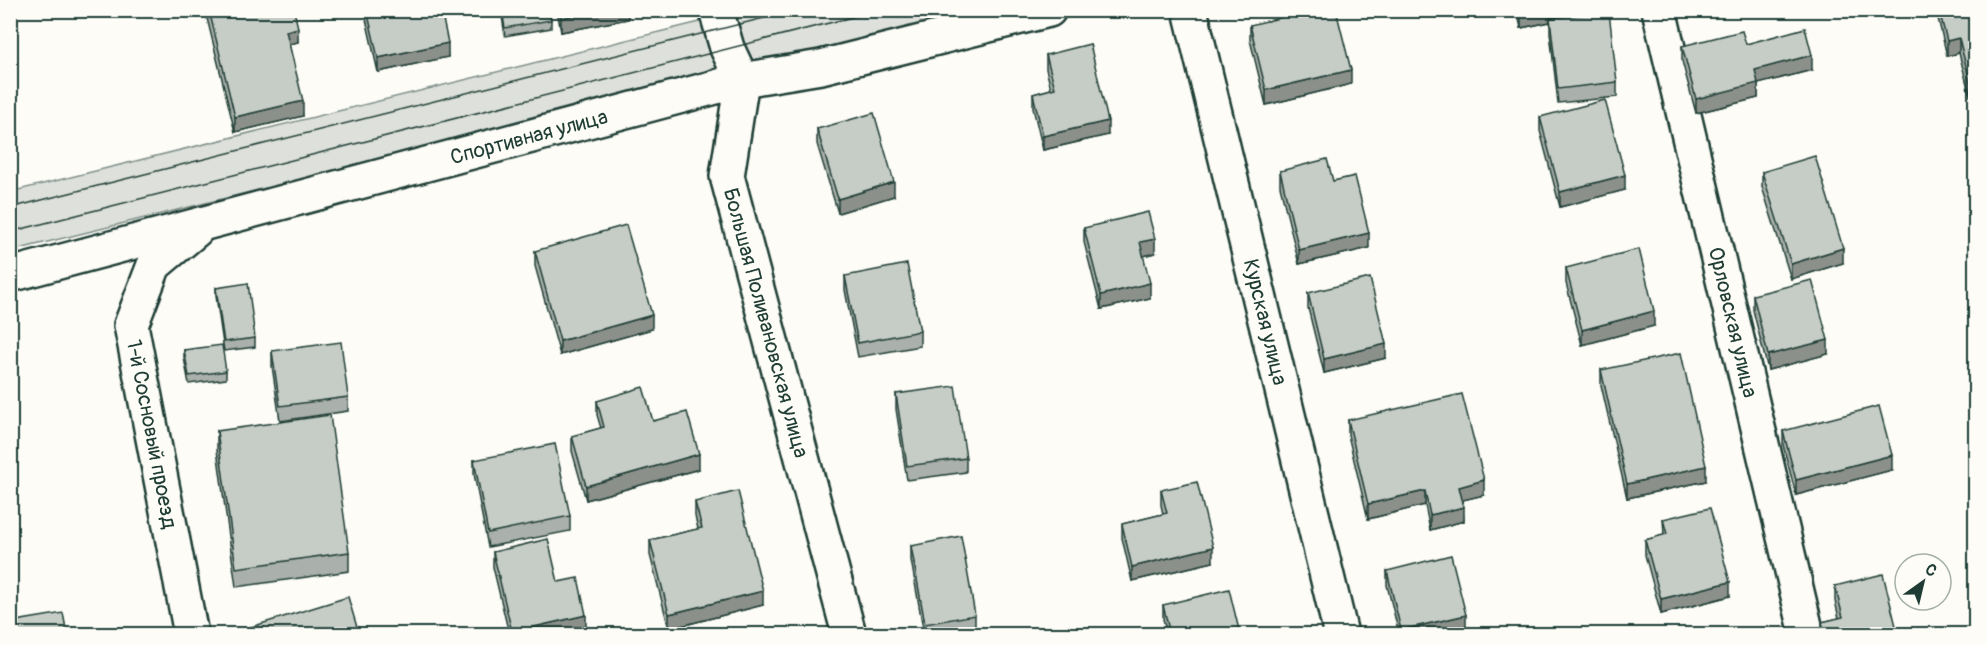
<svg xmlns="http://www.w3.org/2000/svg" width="1986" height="645" font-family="Pangolin,sans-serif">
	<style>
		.green { fill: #dde0db; stroke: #7e8e88; stroke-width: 1.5 }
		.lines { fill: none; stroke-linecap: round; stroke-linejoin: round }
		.minor-casing { stroke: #1f3d34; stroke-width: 38 }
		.minor { stroke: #fdfcf7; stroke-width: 33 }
		.tram { stroke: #1f3d34; stroke-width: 1.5 }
		.wall { fill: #aab0ab; stroke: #1f3d34; stroke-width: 1.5 }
		.shaded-wall { fill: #8b908b; stroke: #1f3d34; stroke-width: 1.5 }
		.building { fill: #c6cdc7; stroke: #1f3d34; stroke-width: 1.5 }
		.labels { text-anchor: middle; stroke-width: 5; stroke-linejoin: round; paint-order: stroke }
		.street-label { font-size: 21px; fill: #1f3d34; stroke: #fdfcf7 }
	</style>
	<rect width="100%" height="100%" fill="#fdfcf7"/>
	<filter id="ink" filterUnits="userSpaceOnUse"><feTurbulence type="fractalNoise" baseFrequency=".0167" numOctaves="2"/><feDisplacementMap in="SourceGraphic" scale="12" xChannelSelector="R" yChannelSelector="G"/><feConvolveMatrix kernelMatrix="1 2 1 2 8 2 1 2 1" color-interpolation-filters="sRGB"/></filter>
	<g filter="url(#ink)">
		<path class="green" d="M744,11h287l-571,129 -449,111 -1,-59z"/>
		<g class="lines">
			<defs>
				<g id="minor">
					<path id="s1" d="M716,10l11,38 15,32 -15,96 122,458"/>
					<path id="s2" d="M1190,10l151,624"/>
					<path id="s3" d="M1659,10l148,624"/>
					<path id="s4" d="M10,275l732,-195 79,-13 228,-57"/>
					<path d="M191,634l-60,-309 23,-60 42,-35"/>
				</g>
			</defs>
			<use href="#minor" class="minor-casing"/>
			<use href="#minor" class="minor"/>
			<g class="tram">
				<path d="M10,208l786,-198"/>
				<path d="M10,232l870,-222"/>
			</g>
		</g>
		<g class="wall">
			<path d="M205,10h89l4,32 -9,2 14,72 -68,16z"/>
			<path d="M364,10h77l7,47 -70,15z"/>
			<path d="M501,10h48l2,10v8l-46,8z"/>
			<path d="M557,10h71v9l-67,13z"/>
			<path d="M1517,10h58v5l42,67v15l-59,6 -8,-70v-11l-29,6z"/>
			<path d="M1936,10h40l-6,86 -11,-43 -12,3z"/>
			<path d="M1250,25l101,59 -85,21 -16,-65z"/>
			<path d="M1746,44l66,26 -54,14v14l-62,15 -14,-52v-15z"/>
			<path d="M1046,55l62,80 -65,15 -10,-42v-14l18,-5 -5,-20z"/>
			<path d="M1540,117l85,73 -65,17 -20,-76z"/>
			<path d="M817,129l77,67 -56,17 -21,-69z"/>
			<path d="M1280,171l89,77 -70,16 -19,-78z"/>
			<path d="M1762,172l81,91 -52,16 -29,-92z"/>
			<path d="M1084,228l71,25 -12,3 7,42 -49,11 -17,-67z"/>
			<path d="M535,251l117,78 -92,26 -25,-89z"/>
			<path d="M1566,268l88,58 -72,19 -16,-62z"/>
			<path d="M845,276l75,55v15l-62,11 -13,-67z"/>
			<path d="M216,288l39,50v9l-31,4 -8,-55z"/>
			<path d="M1308,293l78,65 -62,15 -16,-65z"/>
			<path d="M1753,295l75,59 -60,16 -15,-60z"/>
			<path d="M184,350l42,21v8l-37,5 -5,-26z"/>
			<path d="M272,351l76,46v14l-68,10 -8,-55z"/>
			<path d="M1601,370l105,111 -79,17 -26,-113z"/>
			<path d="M896,394l70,64v14l-59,8 -11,-71z"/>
			<path d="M597,401l56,20 46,48 -113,31 -14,-49v-15l29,-8 -4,-13z"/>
			<path d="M1348,420l136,75 -22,5 2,21 -34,9 -5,-25 -57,14 -20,-84z"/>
			<path d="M217,431l132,121v19l-113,16 -19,-137z"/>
			<path d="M1783,431l109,39 -96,25 -13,-50z"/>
			<path d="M474,460l96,56v15l-82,16 -14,-73z"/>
			<path d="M1161,490l52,72 -81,19 -10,-43v-14l41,-10 -2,-9z"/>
			<path d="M695,502l68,103 -94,24 -19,-74v-15l48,-11 -3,-13z"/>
			<path d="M1663,519l67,77 -69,18 -16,-59v-15l19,-5z"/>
			<path d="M911,546l64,69v14l-29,5h-22l-13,-74z"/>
			<path d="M493,552l65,30 28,47 -23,5h-54l-16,-67z"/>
			<path d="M1387,571l79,59 -20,4h-47l-12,-49z"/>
			<path d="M1835,586l63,48h-76v-12l17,-4 -4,-17z"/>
			<path d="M1163,605l77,29h-73l-4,-15z"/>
		</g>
		<g class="shaded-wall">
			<path d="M597,10h31v9l-67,13v-14z"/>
			<path d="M1537,10h38v7l-25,1v4l-29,6v-14z"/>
			<path d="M298,28v14l-12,3v-14z"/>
			<path d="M1959,38v15l-12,3v-15z"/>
			<path d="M448,43v14l-70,15v-14z"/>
			<path d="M1812,55v15l-54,14v14l-62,15v-14l59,-29z"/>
			<path d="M1351,70v14l-85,21v-15z"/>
			<path d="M1976,80v15l-6,1v-14z"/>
			<path d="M303,101v15l-68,16v-15z"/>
			<path d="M1108,121v14l-65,15v-14z"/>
			<path d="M1625,175v15l-65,17v-15z"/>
			<path d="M894,182v14l-56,17v-14z"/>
			<path d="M1369,233v15l-70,16v-14z"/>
			<path d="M1155,239v14l-15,4v-15z"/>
			<path d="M1843,248v15l-52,16v-15z"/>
			<path d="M1150,283v15l-49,11v-14z"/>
			<path d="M1654,311v15l-72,19v-15z"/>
			<path d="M652,315v14l-92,26v-14z"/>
			<path d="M1828,340v14l-60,16v-15z"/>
			<path d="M1386,344v14l-62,15v-14z"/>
			<path d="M699,454v15l-113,31v-14z"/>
			<path d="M1892,455v15l-96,25v-15z"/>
			<path d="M1706,466v15l-79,17v-14z"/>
			<path d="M1484,480v15l-25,6v-14z"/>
			<path d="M1425,491v14l-57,14v-15z"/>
			<path d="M1464,507v14l-34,9v-15z"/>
			<path d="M1213,547v15l-81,19v-14z"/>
			<path d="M1730,582v14l-69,18v-15z"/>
			<path d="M763,591v14l-94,24v-15z"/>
			<path d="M586,615v14l-23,5h-51v-2z"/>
			<path d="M1466,615v15l-20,4h-45v-4z"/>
		</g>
		<g class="building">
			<path d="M209,10h85l4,18 -12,3 17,70 -68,16z"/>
			<path d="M367,10h74l7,33 -70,15z"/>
			<path d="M502,10h47l2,10 -46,8z"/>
			<path d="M560,10h37l-36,8z"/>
			<path d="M1313,10h23l15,60 -85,20 -16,-65z"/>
			<path d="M1520,10h17l-16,4z"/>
			<path d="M1939,10h37v70l-6,2 -11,-44 -12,3z"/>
			<path d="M1609,12l8,70 -59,7 -8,-71z"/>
			<path d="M1805,28l7,27 -57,15 3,13 -62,16 -14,-53 60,-15 4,13z"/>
			<path d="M1090,44l18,77 -65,15 -10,-42 22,-6 -9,-33z"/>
			<path d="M1605,100l20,75 -65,17 -20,-75z"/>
			<path d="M874,113l20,69 -56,17 -21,-70z"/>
			<path d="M1815,156l28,92 -52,16 -29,-92z"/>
			<path d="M1327,159l6,22 22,-5 14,57 -70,17 -19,-79z"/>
			<path d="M1148,212l7,27 -15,3 10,41 -49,12 -17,-67z"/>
			<path d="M626,225l26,90 -92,26 -25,-90z"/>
			<path d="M1639,249l15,62 -72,19 -16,-62z"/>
			<path d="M907,264l13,67 -62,12 -13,-67z"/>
			<path d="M1370,278l16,66 -62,15 -16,-66z"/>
			<path d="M1812,280l16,60 -60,15 -15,-60z"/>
			<path d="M248,283l7,55 -31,4 -8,-54z"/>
			<path d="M341,342l7,55 -68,9 -8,-55z"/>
			<path d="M222,345l4,26 -37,5 -5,-26z"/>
			<path d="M1681,353l25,113 -79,18 -26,-114z"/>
			<path d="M955,386l11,72 -59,8 -11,-72z"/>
			<path d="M643,387l10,34 34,-9 12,42 -113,32 -14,-50 32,-9 -7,-26z"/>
			<path d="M1462,394l22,86 -25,7 5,20 -34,8 -5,-24 -57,13 -20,-84z"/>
			<path d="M1879,406l13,49 -96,25 -13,-49z"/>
			<path d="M330,415l19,137 -113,16 -19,-137z"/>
			<path d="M555,444l15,72 -82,17 -14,-73z"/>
			<path d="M1197,482l16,65 -81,20 -10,-43 45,-11 -6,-23z"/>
			<path d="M738,491l25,100 -94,23 -19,-74 52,-12 -7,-26z"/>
			<path d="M1710,508l20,74 -69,17 -16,-59 22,-6 -4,-15z"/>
			<path d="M961,536l14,79 -50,9 -14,-78z"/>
			<path d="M548,539l10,43 20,-4 8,37 -74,17 -19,-80z"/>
			<path d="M1451,555l15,60 -65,15 -14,-59z"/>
			<path d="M1883,574l15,60h-73l-3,-12 21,-5 -8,-31z"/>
			<path d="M1229,589l11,45h-70l-7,-29z"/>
			<path d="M348,597l11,37h-106l-2,-7z"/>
			<path d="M63,613l4,21h-57v-12z"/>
		</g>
	</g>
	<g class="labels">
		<g class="street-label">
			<text dy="7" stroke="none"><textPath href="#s4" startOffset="537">Спортивная улица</textPath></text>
			<text dy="7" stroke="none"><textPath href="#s1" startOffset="324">Большая Поливановская улица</textPath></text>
			<text dy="7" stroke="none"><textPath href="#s2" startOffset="321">Курская улица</textPath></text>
			<text dy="7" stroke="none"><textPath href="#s3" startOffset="321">Орловская улица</textPath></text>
			<text transform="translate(152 434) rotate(79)" y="7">1-й Сосновый проезд</text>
		</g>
	</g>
	<rect width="1986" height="645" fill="none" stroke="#fdfcf7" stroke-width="36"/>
	<rect x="18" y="18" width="1950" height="609" fill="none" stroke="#1f3d34" stroke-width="2" filter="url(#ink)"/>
	<g transform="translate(1923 582) rotate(34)"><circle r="28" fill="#fdfcf7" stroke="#a4b0a9" stroke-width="1.5"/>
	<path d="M0-4.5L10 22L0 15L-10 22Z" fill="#1f3d34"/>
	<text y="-9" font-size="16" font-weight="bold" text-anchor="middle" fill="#1f3d34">С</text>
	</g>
</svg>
